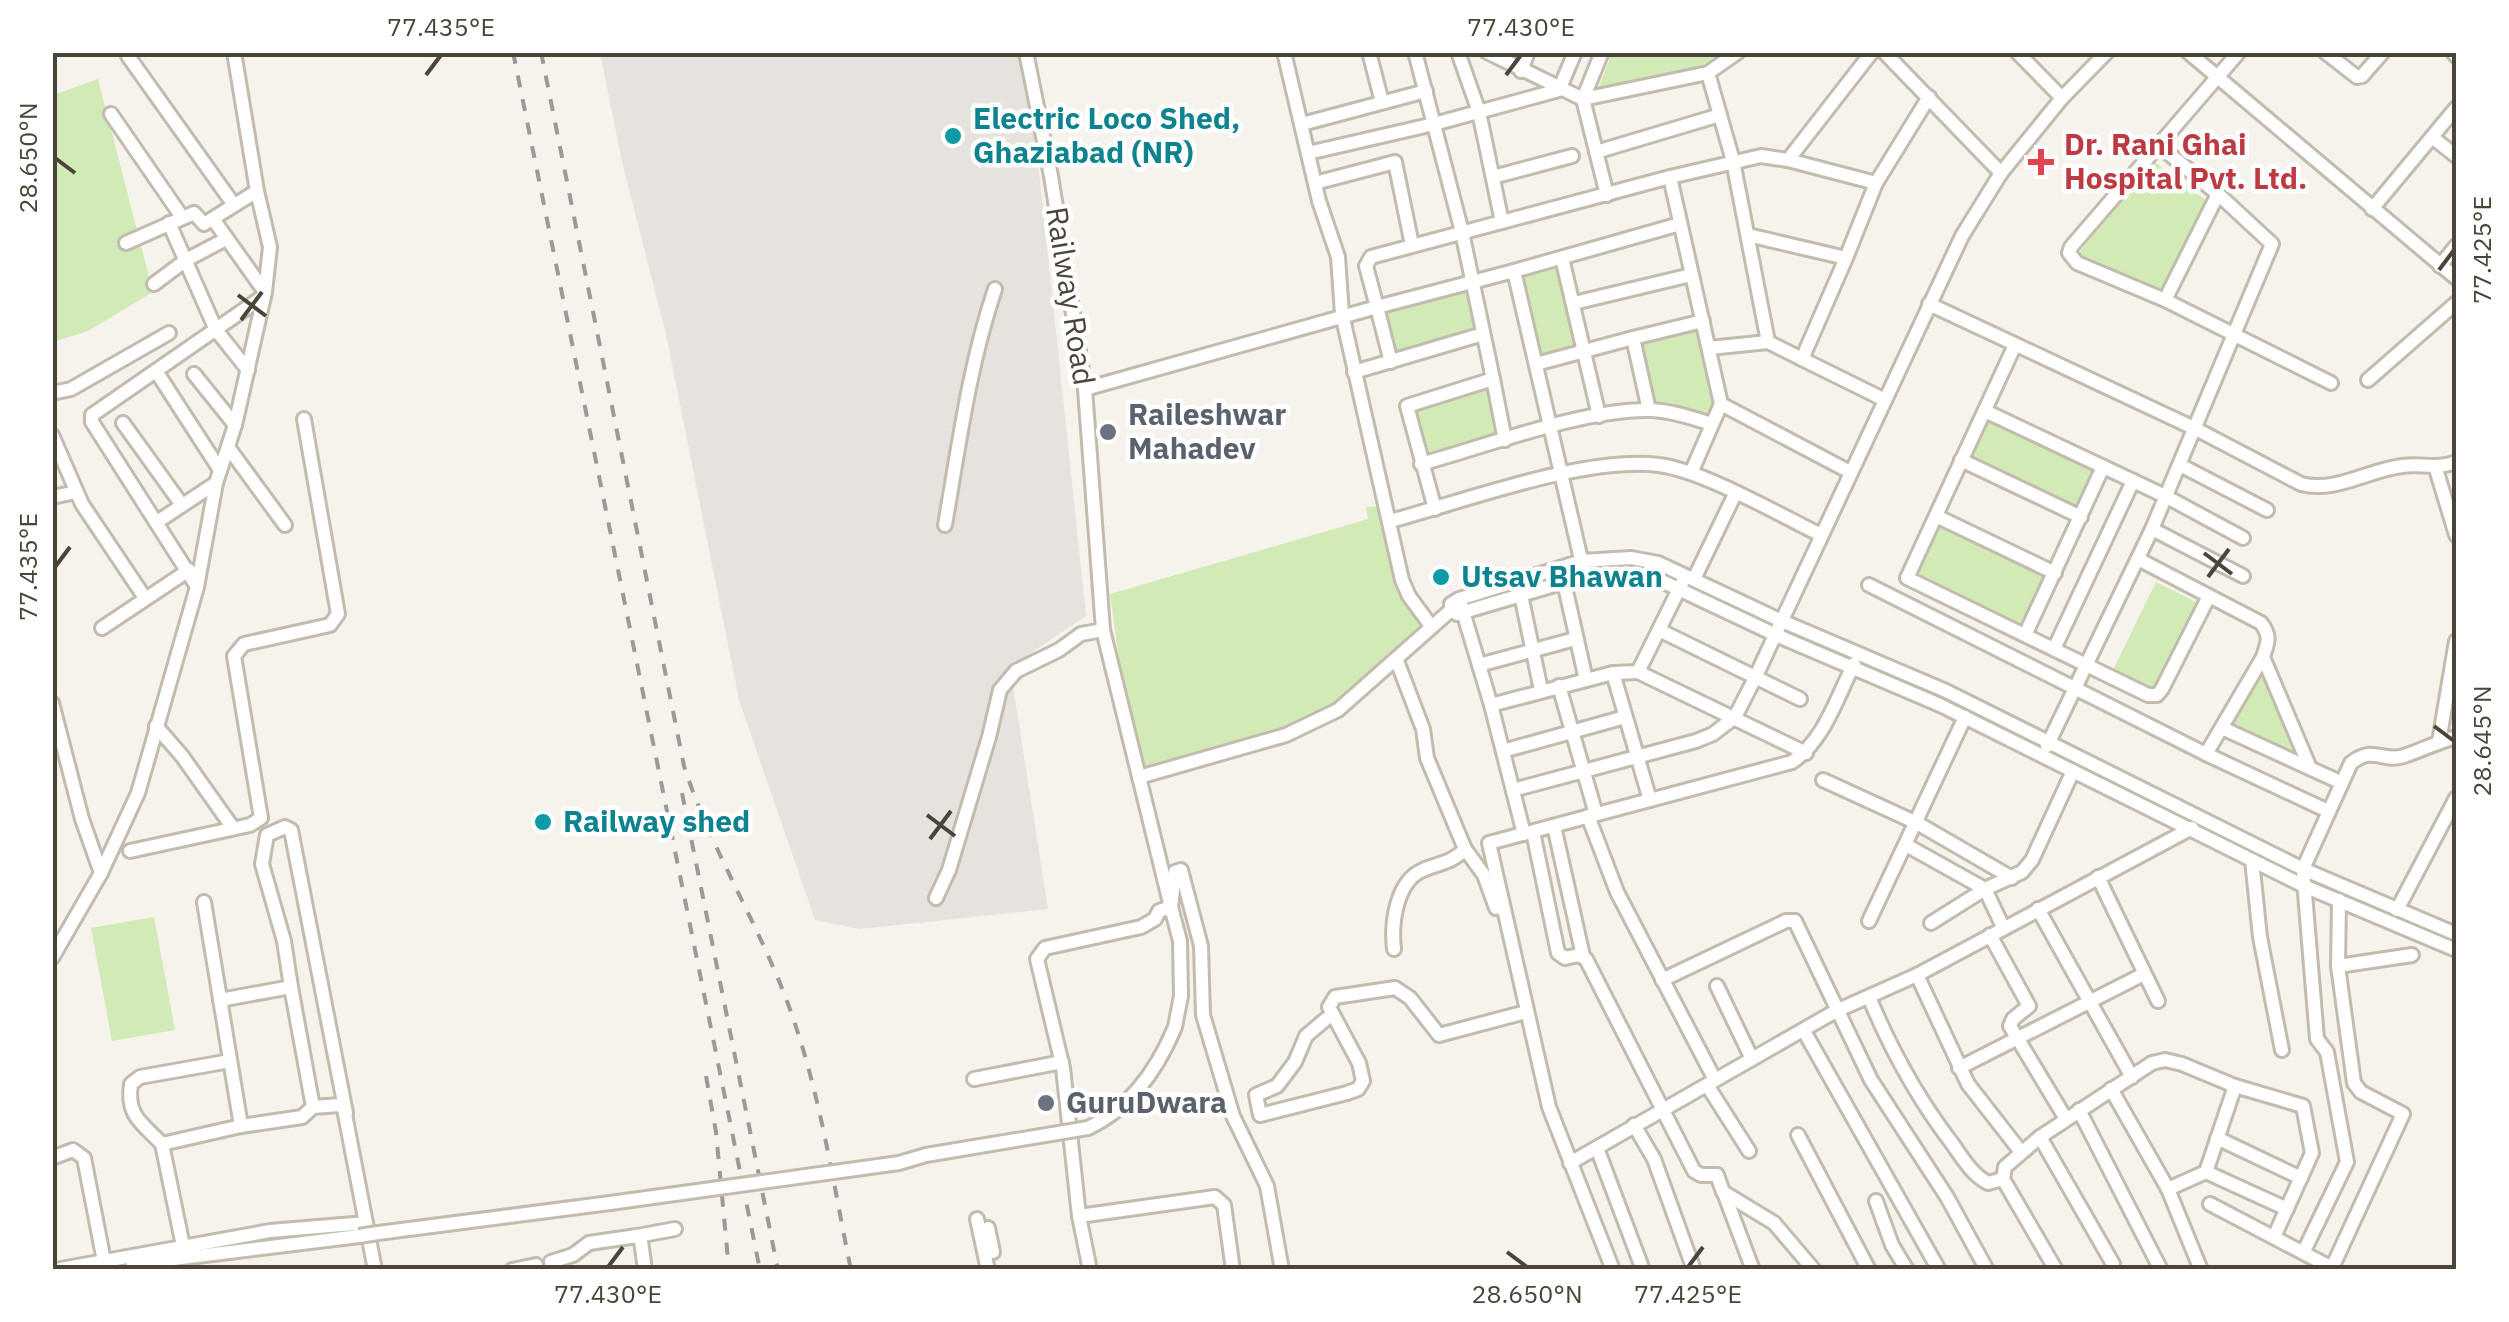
<svg xmlns="http://www.w3.org/2000/svg" width="2509" height="1322" font-family="'IBM Plex Sans',sans-serif">
	<style>
		.industrial { fill: #e6e2dd }
		.green { fill: #d2eab5 }
		.lines { fill: none; stroke-linecap: round; stroke-linejoin: round }
		.minor-casing { stroke: #c2bbae; stroke-width: 18 }
		.minor { stroke: #fff; stroke-width: 12 }
		.rail { stroke: #9a9a9a; stroke-width: 4; stroke-dasharray: 12 12; stroke-linecap: butt }
		.minor-bridge-casing { stroke: #c2bbae; stroke-width: 18; stroke-linecap: butt }
		.minor-bridge { stroke: #fff; stroke-width: 12 }
		.ticks { fill: none; stroke: #4b4439; stroke-width: 4 }
		.culture-dot { fill: #0f9aa8; stroke: #fff; stroke-width: 4 }
		.health-dot { fill: #e0444e; stroke: #fff; stroke-width: 4 }
		.worship-dot { fill: #6b7280; stroke: #fff; stroke-width: 4 }
		.labels { text-anchor: middle; stroke-width: 9; stroke-linejoin: round; paint-order: stroke }
		.culture-label { font-size: 30px; font-weight: bold; fill: #0d838f; stroke: #fff; text-anchor: start }
		.health-label { font-size: 30px; font-weight: bold; fill: #be3a42; stroke: #fff; text-anchor: start }
		.street-label { font-size: 30px; fill: #4b4439; stroke: #fff }
		.worship-label { font-size: 30px; font-weight: bold; fill: #5b616d; stroke: #fff; text-anchor: start }
		.neatline { fill: none; stroke: #4b4439; stroke-width: 4 }
		.ticks-label { font-size: 25px; text-anchor: middle; fill: #4b4439 }
	</style>
	<rect width="100%" height="100%" fill="#f6f3ec"/>
	<path class="industrial" d="M600,53h421l12,61 53,502 -76,51 38,242 -188,20 -45,-9 -76,-220 -73,-366 -43,-168z"/>
	<g class="green">
		<path d="M1612,53h115l-15,11 -113,23z"/>
		<path d="M98,79l55,213 -65,39 -35,11v-247z"/>
		<path d="M2152,160l56,42 -45,94 -85,-42z"/>
		<path d="M1559,264l22,83 -40,10 -22,-83z"/>
		<path d="M1468,287l11,45 -86,27 -10,-50z"/>
		<path d="M1700,324l18,81 -6,13 -60,-10 -16,-69z"/>
		<path d="M1490,384l9,54 -74,20 -14,-52z"/>
		<path d="M1988,418l107,51 -20,41 -106,-51z"/>
		<path d="M1385,506l18,91 7,12 18,17 -95,83 -59,23 -126,38 -5,-2 -23,-101 -10,-73 258,-75 -2,-12z"/>
		<path d="M1941,523l105,52 -25,52 -107,-50z"/>
		<path d="M2156,582l44,22 -43,88 -44,-22z"/>
		<path d="M2264,663l40,99 -78,-36z"/>
		<path d="M154,917l21,113 -63,11 -21,-113z"/>
	</g>
	<g class="lines">
		<defs>
			<g id="minor">
				<path d="M1026,52l25,124 34,213 18,241 68,277"/>
				<path d="M1284,52l35,149 19,56 4,57 60,266 7,16 22,30"/>
				<path d="M1369,52l13,50"/>
				<path d="M1415,52l47,180 31,147"/>
				<path d="M1458,52l21,60 23,110"/>
				<path d="M1487,52l96,47 19,-47"/>
				<path d="M1884,52l117,121"/>
				<path d="M2017,52l45,46"/>
				<path d="M2188,52l268,226"/>
				<path d="M2239,52l-168,195 -2,6 8,10 88,37 166,83"/>
				<path d="M2325,52l32,25 5,-1 21,-24"/>
				<path d="M2453,52l3,4"/>
				<path d="M128,56l106,149"/>
				<path d="M1521,71l7,-19"/>
				<path d="M1708,73l25,88 35,181"/>
				<path d="M111,114l71,103"/>
				<path d="M1302,124l124,-33"/>
				<path d="M2432,137l24,19"/>
				<path d="M1596,152l124,-37"/>
				<path d="M1308,153l126,-29 125,-34 16,-38"/>
				<path d="M1788,160l84,-108"/>
				<path d="M1493,177l79,-21"/>
				<path d="M1670,177l51,227 129,68"/>
				<path d="M1315,183l80,-21 17,83"/>
				<path d="M1607,195l-24,-96 125,-26 30,-21"/>
				<path d="M2372,209l84,-101"/>
				<path d="M213,219l52,73"/>
				<path d="M169,223l47,107 32,40"/>
				<path d="M126,243l68,-30 10,11 53,-33"/>
				<path d="M1562,258l37,158"/>
				<path d="M1846,258l30,-75"/>
				<path d="M2440,266l16,-20"/>
				<path d="M154,284l32,-24 40,-21"/>
				<path d="M2165,300l53,-106"/>
				<path d="M1574,303l117,-28"/>
				<path d="M1929,304l267,125 105,55c35,9 67,-14 101,-18 21,-3 34,4 54,-4"/>
				<path d="M2015,345l-108,233 241,117h9l5,-6 47,-93"/>
				<path d="M1709,348l59,-6 34,17 44,-101 -98,-23"/>
				<path d="M1802,359l83,41"/>
				<path d="M1391,362l-14,-55 137,-36"/>
				<path d="M1536,364l97,-26"/>
				<path d="M156,371l64,99"/>
				<path d="M1354,372l129,-38"/>
				<path d="M194,374l41,51"/>
				<path d="M2368,380l88,-77"/>
				<path d="M1085,389l292,-82 -11,-41 5,-9 299,-80 91,-21 27,4 88,23 53,-86"/>
				<path d="M52,393l19,-4 98,-56"/>
				<path d="M1649,410l-16,-72 70,-17"/>
				<path d="M1985,411l180,85 78,42"/>
				<path d="M123,423l59,82"/>
				<path d="M52,435l30,69 63,94"/>
				<path d="M228,447l57,78"/>
				<path d="M1961,460l120,57"/>
				<path d="M1421,464c65,-18 165,-56 230,-54 21,1 41,8 61,14"/>
				<path d="M2180,465l87,45"/>
				<path d="M2436,469l20,66"/>
				<path d="M1691,473l30,-69"/>
				<path d="M52,497l24,-5"/>
				<path d="M1435,509l-28,-103 86,-27 12,61"/>
				<path d="M1936,516l119,57"/>
				<path d="M1390,521c72,-19 197,-66 269,-56 45,6 119,49 162,70"/>
				<path d="M157,522l59,-39"/>
				<path d="M945,525c14,-80 24,-159 50,-236"/>
				<path d="M2152,529l91,47"/>
				<path d="M2138,559l123,64c10,13 7,19 2,34l-57,97"/>
				<path d="M1583,568l-69,-297 166,-47"/>
				<path d="M1694,579l41,-85"/>
				<path d="M1564,582l22,98"/>
				<path d="M196,585l-104,-163v-7l172,-119"/>
				<path d="M1869,585l337,169 122,57"/>
				<path d="M1521,595l20,95"/>
				<path d="M1461,605l30,100 33,129"/>
				<path d="M1451,610v-6l8,-5 123,-38 49,-3 27,5 124,58 164,70 357,178 153,65"/>
				<path d="M1451,610l6,4 128,-38 45,-3 23,4 123,58 164,70 364,181 152,64"/>
				<path d="M102,628l87,-58"/>
				<path d="M1659,630l141,69"/>
				<path d="M2025,635l78,-168"/>
				<path d="M2054,649l79,-168"/>
				<path d="M2263,657l47,111"/>
				<path d="M1479,665l96,-26"/>
				<path d="M1638,672l168,81"/>
				<path d="M1613,673l37,127"/>
				<path d="M1559,686l37,128"/>
				<path d="M52,703l30,116 19,54"/>
				<path d="M1491,705l122,-32 25,-1 45,-91"/>
				<path d="M156,726l26,30 51,72"/>
				<path d="M2222,728l118,54"/>
				<path d="M2439,742l17,-101"/>
				<path d="M2047,746l105,-217 120,-285 -54,-50 -61,-50"/>
				<path d="M1503,751l122,-34"/>
				<path d="M1139,777l147,-42 52,-25 113,-100"/>
				<path d="M1823,780l94,43 95,55"/>
				<path d="M1513,790l183,-49 17,-7 22,-17 20,-39 207,-442 39,-63 61,-75 45,-46"/>
				<path d="M1588,816l29,76 98,188"/>
				<path d="M1554,826l29,130"/>
				<path d="M1533,832l25,121 7,5 13,-3 8,4 108,212 7,4h16l6,17 51,31 40,47"/>
				<path d="M1906,845l79,44 18,38"/>
				<path d="M1465,849l19,26 12,33"/>
				<path d="M130,851l120,-26 11,-7 -27,-162 10,-12 86,-19 8,-11 -34,-195"/>
				<path d="M2252,860l8,77 22,113"/>
				<path d="M2098,877l60,124"/>
				<path d="M936,898l13,-28 40,-133 11,-47 16,-19 43,-21 22,-16 22,-4"/>
				<path d="M2038,909l94,168"/>
				<path d="M2397,910l59,-112"/>
				<path d="M1869,921l96,-204"/>
				<path d="M1931,923l54,-34 37,-17 10,-12 41,-89"/>
				<path d="M1990,935l39,71 -16,13 -3,7 56,93"/>
				<path d="M1394,949c-3,-25 2,-68 29,-79 16,-7 29,-7 42,-21l-38,-91 -4,-29 -26,-68"/>
				<path d="M52,958l49,-85 37,-80 59,-206 19,-104 19,-58 30,-133 5,-45 -13,-56 -23,-139"/>
				<path d="M2338,966l74,-11"/>
				<path d="M1917,975l51,109 53,68"/>
				<path d="M1662,980l124,-59h9l76,159 76,117 40,73"/>
				<path d="M1717,986l35,73"/>
				<path d="M291,987l-7,-46 -22,-77 5,-29 18,-8 6,3 55,283"/>
				<path d="M1869,997c22,53 47,99 82,145 11,15 20,32 37,41l15,-4"/>
				<path d="M220,1000l71,-13 22,120"/>
				<path d="M1332,1014l-26,22 -11,26 -18,24 -21,9 4,20 87,-22 11,-4 5,-8 -4,-18 -30,-56 6,-10 60,-9 15,10 29,37 87,-23"/>
				<path d="M1175,1027l6,-31 -1,-55 -9,-34 4,-35 6,-2 20,76 2,69 30,101 34,70 15,84"/>
				<path d="M1804,1031l135,239"/>
				<path d="M1959,1068l185,-94"/>
				<path d="M974,1079l88,-17"/>
				<path d="M1707,1085l42,66"/>
				<path d="M2111,1089l57,100 38,-17 29,-86"/>
				<path d="M2079,1110l82,160"/>
				<path d="M1634,1125l20,34 40,111"/>
				<path d="M241,1126l61,-9 11,-10 27,-2 4,4 31,161"/>
				<path d="M1798,1135l71,135"/>
				<path d="M2040,1137l73,127"/>
				<path d="M2217,1138l84,40"/>
				<path d="M162,1144c-20,-21 -36,-28 -31,-60l9,-7 90,-16"/>
				<path d="M1597,1148l46,122"/>
				<path d="M52,1158l21,-8 11,8 19,98"/>
				<path d="M1570,1163l266,-152 81,-36 275,-147"/>
				<path d="M2206,1172l81,37"/>
				<path d="M2168,1189l33,81"/>
				<path d="M1724,1193l29,77"/>
				<path d="M1876,1201l16,44 15,25"/>
				<path d="M2210,1204l126,66"/>
				<path d="M1079,1216l136,-19 9,8 9,65"/>
				<path d="M977,1219l11,51"/>
				<path d="M988,1228l5,24"/>
				<path d="M378,1233l232,-30"/>
				<path d="M637,1236l38,-7"/>
				<path d="M183,1246l-21,-102 79,-18 -37,-224"/>
				<path d="M2304,1251l43,-89 -20,-110 -10,-13 -14,-170 48,-106c23,-18 31,0 53,-7 17,-6 34,-14 52,-19"/>
				<path d="M133,1264l226,-28"/>
				<path d="M55,1270l215,-39 96,-8"/>
				<path d="M512,1270l24,-5"/>
				<path d="M552,1270l-1,-8 22,-7 16,-12 48,-7 4,5 4,29"/>
				<path d="M1090,1270l-11,-54 -16,-148 -26,-109 8,-11 96,-21 14,-8 4,-8 12,-4"/>
				<path d="M1613,1270l-64,-163 -60,-264 303,-81c32,-21 45,-65 62,-98"/>
				<path d="M2056,1270l-53,-91 2,-12 35,-30 112,-74 13,-3 17,4 53,22 68,20 9,47 -38,84"/>
				<path d="M2331,1270l72,-156 -42,-22 -7,-9 -16,-117 1,-66"/>
			</g>
		</defs>
		<use href="#minor" class="minor-casing"/>
		<use href="#minor" class="minor"/>
		<g class="rail">
			<path d="M513,52l247,1218"/>
			<path d="M541,52l143,714c29,90 82,169 111,258 27,80 39,164 56,246"/>
			<path d="M682,793l96,477"/>
			<path d="M706,1076l10,56 13,138"/>
		</g>
		<defs>
			<g id="minor-bridge">
				<path d="M610,1203l289,-40 27,-8 162,-27c43,-20 69,-58 87,-101"/>
				<path d="M359,1236l19,-3"/>
			</g>
		</defs>
		<use href="#minor-bridge" class="minor-bridge-casing"/>
		<use href="#minor-bridge" class="minor-bridge"/>
	</g>
	<path class="ticks" d="M426,75l15,-20M1506,75l15,-20M55,158l20,15M2439,270l15,-20M238,295l28,21M241,320l21,-28M2204,553l28,21M55,567l15,-20M2208,577l21,-28M2434,726l20,15M927,815l28,21M930,839l21,-28M1507,1252l20,15M608,1267l15,-20M1688,1267l15,-20"/>
	<g class="culture-dot">
		<circle cx="953" cy="136" r="10"/>
		<circle cx="1441" cy="577" r="10"/>
		<circle cx="543" cy="822" r="10"/>
	</g>
	<path class="health-dot" d="M2036 147h10v10h10v10h-10v10h-10v-10h-10v-10h10z"/>
	<g class="worship-dot">
		<circle cx="1108" cy="432" r="10"/>
		<circle cx="1046" cy="1103" r="10"/>
	</g>
	<g class="labels">
		<g class="culture-label">
			<text x="973" y="129">Electric Loco Shed,<tspan x="973" dy="34">Ghaziabad (NR)</tspan></text>
			<text x="1461" y="587">Utsav Bhawan</text>
			<text x="563" y="832">Railway shed</text>
		</g>
		<g class="health-label">
			<text x="2064" y="155">Dr. Rani Ghai<tspan x="2064" dy="34">Hospital Pvt. Ltd.</tspan></text>
		</g>
		<g class="street-label">
			<text transform="translate(1070 296) rotate(81)" y="10">Railway Road</text>
		</g>
		<g class="worship-label">
			<text x="1128" y="425">Raileshwar<tspan x="1128" dy="34">Mahadev</tspan></text>
			<text x="1066" y="1113">GuruDwara</text>
		</g>
	</g>
	<rect width="2509" height="1322" fill="none" stroke="#ffffff" stroke-width="110"/>
	<rect x="55" y="55" width="2399" height="1212" class="neatline"/>
	<g class="ticks-label">
		<text x="441" y="36">77.435°E</text>
		<text x="1521" y="36">77.430°E</text>
		<text transform="translate(28 158) rotate(-90)" y="9">28.650°N</text>
		<text transform="translate(2482 250) rotate(-90)" y="9">77.425°E</text>
		<text transform="translate(28 567) rotate(-90)" y="9">77.435°E</text>
		<text transform="translate(2482 741) rotate(-90)" y="9">28.645°N</text>
		<text x="608" y="1303">77.430°E</text>
		<text x="1527" y="1303">28.650°N</text>
		<text x="1688" y="1303">77.425°E</text>
	</g>
</svg>
